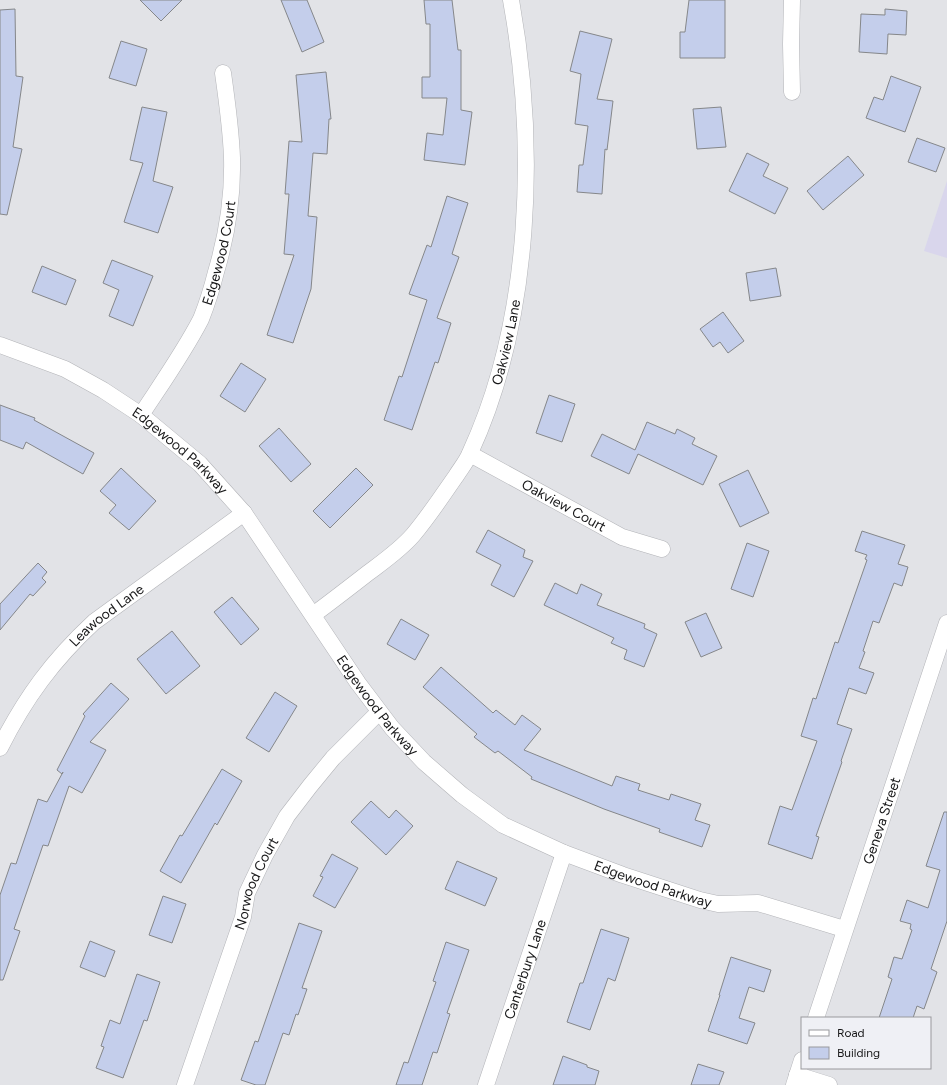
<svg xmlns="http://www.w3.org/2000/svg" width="947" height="1085" font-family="Figtree,sans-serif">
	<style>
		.education { fill: #d9d6ec }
		.building { fill: #c4ceeb; stroke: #85878a }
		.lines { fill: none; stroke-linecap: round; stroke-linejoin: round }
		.street-casing { stroke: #b3b4b8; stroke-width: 17 }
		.street { stroke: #fff; stroke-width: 16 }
		.labels { text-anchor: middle; stroke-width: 4; stroke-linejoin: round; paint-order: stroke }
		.street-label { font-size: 14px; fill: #171718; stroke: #eff0f5 }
	</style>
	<rect width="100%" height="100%" fill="#e2e3e7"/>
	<path class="education" d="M947,181v77l-23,-7z"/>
	<g class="building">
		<path d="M140,0h42l-21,21z"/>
		<path d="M281,0h26l17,42 -22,10z"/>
		<path d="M424,0h28l6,50h3v60l11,2 -7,53 -41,-5 3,-27 16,2 4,-37h-25v-21h8v-53h-4z"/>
		<path d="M689,0h36v58h-45v-26h5z"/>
		<path d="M15,9l1,67 7,1 -10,70 9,2 -15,66 -7,-1v-204z"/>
		<path d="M885,9l22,2 -1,24 -18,-1 -1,20 -28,-2 2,-38 24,1z"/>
		<path d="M580,31l32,8 -15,60 16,2 -6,49 -2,-1 -3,45 -25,-2 2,-27h4l5,-39 -13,-2 6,-50 -11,-3z"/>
		<path d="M121,41l26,8 -11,37 -27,-8z"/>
		<path d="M326,72l5,47h-2l-2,35 -14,-1 -5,63 9,1 -6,72 -18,54 -26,-8 27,-80 -10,-1 5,-60h-4l4,-53 13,1 -6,-67z"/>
		<path d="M891,76l30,11 -16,45 -39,-14 8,-21 9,3z"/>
		<path d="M142,107l25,5 -14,69 20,6 -15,46 -34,-11 19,-59 -13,-3z"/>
		<path d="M721,107l5,40 -29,2 -4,-40z"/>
		<path d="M917,138l28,10 -9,24 -28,-10z"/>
		<path d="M747,153l22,11 -6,12 25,12 -13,26 -46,-23z"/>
		<path d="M848,156l16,19 -41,35 -16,-19z"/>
		<path d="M447,196l21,7 -16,51 7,3 -22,61 14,5 -13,40 -3,-1 -23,68 -28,-10 15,-44 3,1 25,-77 -18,-6 18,-49 4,2z"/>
		<path d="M112,260l41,16 -20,50 -24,-10 10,-26 -16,-7z"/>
		<path d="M42,266l34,14 -10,25 -34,-13z"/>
		<path d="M776,268l5,28 -31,5 -4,-28z"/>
		<path d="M723,312l21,29 -16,12 -8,-11 -7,5 -13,-18z"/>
		<path d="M241,363l25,16 -21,33 -25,-16z"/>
		<path d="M549,395l26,9 -13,38 -26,-9z"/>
		<path d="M0,405l35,13 -1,2 60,33 -11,21 -57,-32 -3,7 -23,-9z"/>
		<path d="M647,422l28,12 2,-5 18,9 -3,6 25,12 -14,29 -65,-31 -9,20 -38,-18 11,-22 33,16z"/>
		<path d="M279,428l32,36 -20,18 -32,-36z"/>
		<path d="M121,468l35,33 -27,29 -20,-17 7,-8 -16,-14z"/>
		<path d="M356,468l17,17 -43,43 -17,-17z"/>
		<path d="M748,470l21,43 -29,14 -21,-43z"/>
		<path d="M488,530l37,20 -2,7 10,4 -19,36 -23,-12 10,-20 -25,-13z"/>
		<path d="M862,531l43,14 -7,19 10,3 -6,19 -8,-3 -15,40 -6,-2 -10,30 2,1 -6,16 15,5 -8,21 -17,-6 -12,36 15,5 -11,32 1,1 -26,74 3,1 -7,22 -44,-15 12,-38 12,4 25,-69 -16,-5 12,-38 3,1 19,-57 3,1 29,-83 -2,-1 2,-4 -12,-4z"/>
		<path d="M747,543l22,8 -16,46 -22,-8z"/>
		<path d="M38,563l9,9 -5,6 4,4 -13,14 -3,-2 -30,36v-26z"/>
		<path d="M555,583l22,11 4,-10 21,10 -5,11 48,19 -1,4 13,6 -13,33 -20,-8 3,-9 -16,-7 3,-5 -70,-33z"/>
		<path d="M232,597l27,32 -18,16 -27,-33z"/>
		<path d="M706,613l16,35 -21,9 -16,-35z"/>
		<path d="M401,619l28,16 -14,25 -28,-16z"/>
		<path d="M172,631l28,35 -34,28 -29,-35z"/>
		<path d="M441,667l52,46 3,-3 19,15 7,-10 19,14 -17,21 88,36 4,-10 24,8 -2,6 31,10 2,-6 30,10 -6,16 15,5 -8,22 -43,-15 1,-3 -56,-20 -73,-30 1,-2 -34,-26 -3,2 -21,-16 3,-3 -54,-47z"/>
		<path d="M111,683l18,16 -39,43 16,8 -24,43 -13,-7 -21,60 -5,-1 -29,84 6,2 -17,49h-3v-85l11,-32 5,1 22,-65 9,3 16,-30 -1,2 -5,-4 28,-54 -2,-2z"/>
		<path d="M275,692l22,14 -28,46 -23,-14z"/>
		<path d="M222,769l20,12 -25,44 -2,-2 -34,60 -21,-12 20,-36 2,1z"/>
		<path d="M371,801l18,17 7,-8 17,16 -27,29 -35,-33z"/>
		<path d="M944,812h3v109l-16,48 6,3 -13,37 -7,-3 -4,12h-34l13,-39 -4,-2 6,-20 8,2 10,-29 -2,-1 1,-5 -11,-3 7,-21 21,8 12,-38 -14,-4z"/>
		<path d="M332,854l26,14 -23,40 -22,-12 10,-19 -3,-1z"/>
		<path d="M457,861l40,17 -12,28 -40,-17z"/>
		<path d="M163,896l23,8 -14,39 -23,-8z"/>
		<path d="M299,923l23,8 -20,57 5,1 -9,26 -2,-1 -7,21 -6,-2 -18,52h-9l-15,-5 14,-39 3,1z"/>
		<path d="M601,929l28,9 -14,43 -7,-3 -18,52 -23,-8 13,-39h3z"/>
		<path d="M90,941l25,10 -10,26 -25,-10z"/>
		<path d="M446,942l23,8 -22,63 3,1 -13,39 -4,-1 -11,33h-26l8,-23 4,1 28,-81 -3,-1z"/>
		<path d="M731,957l40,13 -7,22 -15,-5 -10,31 16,5 -8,21 -39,-13 12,-36h-1z"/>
		<path d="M137,974l23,8 -13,39 -3,-1 -21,58 -27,-10 8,-21 -3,-1 9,-26 10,4z"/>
		<path d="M563,1056l24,9v2l12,4 -4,14h-42z"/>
		<path d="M698,1064l26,8 -5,13h-28z"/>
	</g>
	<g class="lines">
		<defs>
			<g id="street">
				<path d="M792,0l-1,44 1,48"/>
				<path id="s1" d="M0,345l65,24 38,21 38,25 59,49 44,49 114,170 34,45 32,34 38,33 41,30 61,28 59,22 77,25 18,4 40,-1 86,26"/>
				<path id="s2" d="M141,415c21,-32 43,-63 60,-96 6,-15 11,-31 15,-47 11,-37 17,-75 16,-114 -1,-28 -5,-57 -9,-85"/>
				<path id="s3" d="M470,454l152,83 40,12"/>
				<path id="s4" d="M313,615c19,-14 37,-28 55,-42 16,-12 32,-23 45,-38 16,-19 29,-39 43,-59 5,-8 11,-15 14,-23 62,-134 67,-309 41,-453"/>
				<path id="s5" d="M0,748c25,-50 53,-88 94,-126l150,-109"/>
				<path id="s6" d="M816,1018l131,-395"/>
				<path d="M797,1075l32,10"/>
				<path id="s7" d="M185,1085l58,-168 4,-24 18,-38 22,-39 23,-30 23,-28 46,-46"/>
				<path id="s8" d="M486,1085l78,-232"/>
				<path d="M794,1085l8,-25"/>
			</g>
		</defs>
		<use href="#street" class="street-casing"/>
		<use href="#street" class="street"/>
	</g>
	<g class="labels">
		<g class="street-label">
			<text dy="5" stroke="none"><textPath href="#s2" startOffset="182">Edgewood Court</textPath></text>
			<text dy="5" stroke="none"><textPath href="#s4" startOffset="345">Oakview Lane</textPath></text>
			<text dy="5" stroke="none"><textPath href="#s1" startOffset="211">Edgewood Parkway</textPath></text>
			<text dy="5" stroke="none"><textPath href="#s3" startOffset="107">Oakview Court</textPath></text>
			<text dy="5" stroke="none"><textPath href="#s5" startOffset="172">Leawood Lane</textPath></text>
			<text dy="5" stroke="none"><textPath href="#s1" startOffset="535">Edgewood Parkway</textPath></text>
			<text dy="5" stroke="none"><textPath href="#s6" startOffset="208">Geneva Street</textPath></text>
			<text dy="5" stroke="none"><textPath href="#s1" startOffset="871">Edgewood Parkway</textPath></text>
			<text dy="5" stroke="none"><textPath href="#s7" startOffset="214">Norwood Court</textPath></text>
			<text dy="5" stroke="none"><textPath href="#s8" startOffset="122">Canterbury Lane</textPath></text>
		</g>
	</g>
	<rect x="801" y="1017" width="130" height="52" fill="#eff0f5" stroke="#99999d"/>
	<rect x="809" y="1030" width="20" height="6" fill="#ffffff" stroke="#99999d"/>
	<text x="837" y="1037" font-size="12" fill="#171718">Road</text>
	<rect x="809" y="1047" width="20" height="12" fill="#c4ceeb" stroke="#99999d"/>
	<text x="837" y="1057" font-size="12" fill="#171718">Building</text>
</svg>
